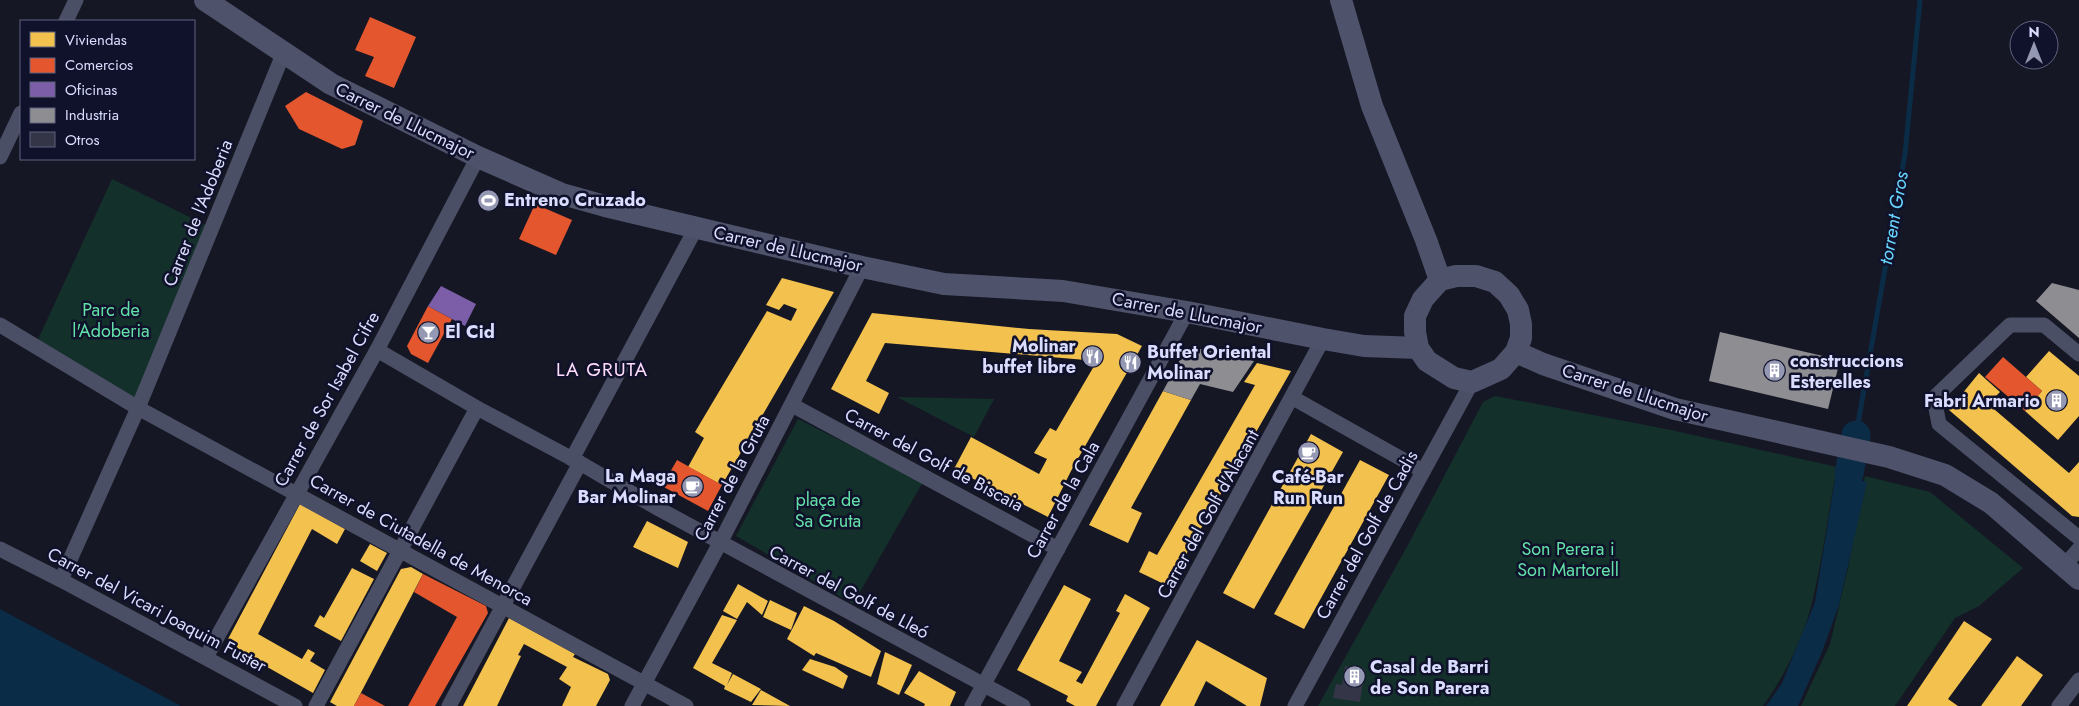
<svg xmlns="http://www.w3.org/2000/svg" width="2079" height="706" font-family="Jost,sans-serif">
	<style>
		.green { fill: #13302b }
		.water { fill: #0b2c46 }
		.homes { fill: #f2c14e }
		.shops { fill: #e4572e }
		.offices { fill: #7b5ea7 }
		.industry { fill: #8d8d92 }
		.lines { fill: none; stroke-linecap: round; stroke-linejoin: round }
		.stream { stroke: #0b2c46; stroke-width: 5 }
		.river { stroke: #0b2c46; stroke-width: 29 }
		.building { fill: #343546 }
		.street { stroke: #4b4f65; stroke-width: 15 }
		.secondary { stroke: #4e526b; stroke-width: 22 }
		.labels { text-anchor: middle; stroke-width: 5; stroke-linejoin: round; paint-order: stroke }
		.street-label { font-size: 18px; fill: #daddff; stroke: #10112a }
		.poi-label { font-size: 18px; font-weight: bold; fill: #daddff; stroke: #10112a; text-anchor: start }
		.park-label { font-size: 18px; fill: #63e2a8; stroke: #10112a }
		.water-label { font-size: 19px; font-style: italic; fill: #68d7ff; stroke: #10112a }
		.neighbourhood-label { font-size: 19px; letter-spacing: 1px; fill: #ffdcf9; stroke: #10112a }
	</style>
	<rect width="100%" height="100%" fill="#161724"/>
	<g class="green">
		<path d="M112,179l100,49 -74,180 -103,-62z"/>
		<path d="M1495,396l176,34 166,37c-9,45 -14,91 -25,136 -9,36 -27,72 -49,103h-445l91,-163 74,-141z"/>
		<path d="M897,397l97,2 -20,38z"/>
		<path d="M798,419l125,63 -70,122 -117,-68z"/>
		<path d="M1865,476l65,16 93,76 -44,38 -24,12 -60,88h-94l29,-62 18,-76z"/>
	</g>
	<g class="water">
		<path d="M1836,473l31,9 -28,123 -17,47 -24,54h-32l16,-23 33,-81z"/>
		<path d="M0,609l181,97h-181z"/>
	</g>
	<g class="homes">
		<path d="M782,278l52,14 -112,193 -34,-18 16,-29 -9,-6 72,-121 24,10 6,-12 -13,-5 -5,6 -13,-5z"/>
		<path d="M872,313l157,16 88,5 25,12 -71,125 -23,46 -94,-48 17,-32 68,37 8,-15 -13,-6 16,-25 6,3 41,-70 -212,-18 -19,38 23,12 -10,21 -48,-25z"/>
		<path d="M2049,351l30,25v40l-21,24 -33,-29 17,-20 -16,-14z"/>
		<path d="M1257,363l34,8 -123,215 -29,-14 10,-21 8,4 98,-170 -11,-3z"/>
		<path d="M1979,373l21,19 -12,12 81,69 10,-11v55l-7,-1 -123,-106z"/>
		<path d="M1163,391l28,9 -60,108 11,5 -14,30 -39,-18z"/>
		<path d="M1311,434l32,18 -89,157 -31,-16z"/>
		<path d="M1360,460l29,15 -85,154 -30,-15z"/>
		<path d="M300,504l45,25 -8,15 -25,-15 -54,105 44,25 6,-10 7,4 -5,8 15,9 -12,23 -81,-46 -4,-8z"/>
		<path d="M647,521l41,21 -10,26 -45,-21z"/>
		<path d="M370,544l17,9 -10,18 -17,-10z"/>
		<path d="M411,567l12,7 -69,132h-17l-7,-4 71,-133z"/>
		<path d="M352,568l22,11 -33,62 -27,-15 6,-11 4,3z"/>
		<path d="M738,584l30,17 -6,14 -15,-13 -10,17 -14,-8z"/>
		<path d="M1064,585l27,14 -32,62 23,11 -6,9 6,3 38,-71 -4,-2 9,-17 25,14 -54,98h-21l-9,-5 2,-5 -51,-26z"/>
		<path d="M770,600l27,13 -6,17 -28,-13z"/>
		<path d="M804,606l30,15 47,30 -10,26 -55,-24 -2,3 -27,-17z"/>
		<path d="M722,615l15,5 -25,43 20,10 -5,12 6,-11 28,15 -10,13 -27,-13 1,-3 -32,-18z"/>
		<path d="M509,618l66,36 -2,3 35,17 2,6 -14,26h-34l9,-19 -12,-8 8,-12 -43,-23 -6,11 3,1 -24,50h-34z"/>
		<path d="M1964,621l28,18 -44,60 10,7h-51z"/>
		<path d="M1197,640l70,38 -7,28h-13l-41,-25 -12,25h-34z"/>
		<path d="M885,652l27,13 -13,30 -22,-11z"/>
		<path d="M2017,656l26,19 -22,31h-40z"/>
		<path d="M810,659l25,8 13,9 -5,13 -41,-19z"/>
		<path d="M919,671l37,21 -6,14h-26l1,-2 -21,-11z"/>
		<path d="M761,690l29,16 -38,-1z"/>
	</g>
	<g class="shops">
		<path d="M370,17l46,20 -22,51 -29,-12 9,-19 -19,-7z"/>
		<path d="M306,92l57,29 -8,24 -13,4 -43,-20 -14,-23z"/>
		<path d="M535,204l37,16 -16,35 -37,-16z"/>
		<path d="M428,306l24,13 -24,44 -17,-9 -4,-8z"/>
		<path d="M2003,357l39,34 -17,20 -40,-34z"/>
		<path d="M677,460l45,25 -14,26 -46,-25z"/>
		<path d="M423,574l63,32 2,7 -53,93h-27l49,-89 -43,-25z"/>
		<path d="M361,693l24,13h-31z"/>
	</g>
	<path class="offices" d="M441,286l35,18 -11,22 -37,-20z"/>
	<g class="industry">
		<path d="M2052,283l27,7v48l-43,-37z"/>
		<path d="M1720,332l120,28 -12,49 -119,-28z"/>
		<path d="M1196,348l58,13 -21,31 -33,-8 -9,16 -28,-9 20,-37z"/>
	</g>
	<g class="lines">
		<path class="stream" d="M1856,435l49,-281 15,-154"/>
		<path class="river" d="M1849,474l7,-39"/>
	</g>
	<path class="building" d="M1345,666l20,3 -5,33 -27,-4 3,-14 6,1z"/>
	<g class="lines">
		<g class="street">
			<path d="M66,21l10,-21"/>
			<path d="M0,157l21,-44"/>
			<path d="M0,325l138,83 548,298"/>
			<path d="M377,350l100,58 103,55 -131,243"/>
			<path d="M2079,354l-35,-29h-34l-76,73 5,26 140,114"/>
			<path d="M1293,398l130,73"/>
			<path d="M792,405l266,144"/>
			<path d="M572,459l124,-231"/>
			<path d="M580,463l79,46 364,197"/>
			<path d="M0,549l61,31 234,126"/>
			<path d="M2064,566l15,-17"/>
			<path d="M61,580l77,-172 146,-356"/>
			<path d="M206,657l171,-307 101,-193"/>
			<path d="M316,706l161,-298"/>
			<path d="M632,706l88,-163 142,-276"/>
			<path d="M972,706l215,-394"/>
			<path d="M1124,706l199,-367"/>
			<path d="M1295,706l177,-324"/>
			<path d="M2059,706l20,-26"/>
		</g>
		<g class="secondary">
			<path d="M205,0l126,84 147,73 84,37 43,12 257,61 82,17 119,7 124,21 136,27 41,7 54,2"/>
			<path d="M1341,0l31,106 54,134 14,40"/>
			<path d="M1456,276h20l19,6 14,13 9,15 3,14v14l-5,14 -15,17 -29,13 -18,-4 -27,-17 -9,-13 -3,-16v-16l8,-17 17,-19z"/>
			<path d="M1516,352l27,12 132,45 214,48 56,18 46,28 88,76"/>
		</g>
	</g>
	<defs>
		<symbol id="stadium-disc" viewBox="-11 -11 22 22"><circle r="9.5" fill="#9598b2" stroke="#10112a"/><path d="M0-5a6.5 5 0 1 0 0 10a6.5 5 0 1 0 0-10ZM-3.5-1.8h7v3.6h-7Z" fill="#fff"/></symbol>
		<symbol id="bar-disc" viewBox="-11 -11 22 22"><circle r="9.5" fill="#9598b2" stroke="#10112a"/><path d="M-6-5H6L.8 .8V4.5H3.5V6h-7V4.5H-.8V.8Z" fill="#fff"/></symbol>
		<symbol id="restaurant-disc" viewBox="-11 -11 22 22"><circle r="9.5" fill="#9598b2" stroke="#10112a"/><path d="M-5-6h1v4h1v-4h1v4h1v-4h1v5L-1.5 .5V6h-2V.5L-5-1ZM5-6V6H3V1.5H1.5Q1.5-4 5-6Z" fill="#fff"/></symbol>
		<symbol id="building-disc" viewBox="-11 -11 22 22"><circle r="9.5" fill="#9598b2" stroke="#10112a"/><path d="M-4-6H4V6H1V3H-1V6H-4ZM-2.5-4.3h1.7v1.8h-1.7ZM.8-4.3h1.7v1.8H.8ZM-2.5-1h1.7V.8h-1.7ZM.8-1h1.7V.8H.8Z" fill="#fff"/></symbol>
		<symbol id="cafe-disc" viewBox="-11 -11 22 22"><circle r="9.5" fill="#9598b2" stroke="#10112a"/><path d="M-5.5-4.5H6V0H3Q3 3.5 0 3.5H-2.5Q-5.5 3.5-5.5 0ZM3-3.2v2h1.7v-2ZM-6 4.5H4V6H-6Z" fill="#fff"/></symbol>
	</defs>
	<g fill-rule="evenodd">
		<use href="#stadium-disc" x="476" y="188" width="25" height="25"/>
		<use href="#bar-disc" x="416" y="320" width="25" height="25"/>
		<use href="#restaurant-disc" x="1080" y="344" width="25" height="25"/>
		<use href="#restaurant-disc" x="1118" y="350" width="25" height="25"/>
		<use href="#building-disc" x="1762" y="358" width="25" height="25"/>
		<use href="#building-disc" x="2044" y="388" width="25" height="25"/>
		<use href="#cafe-disc" x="1296" y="440" width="25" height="25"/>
		<use href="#cafe-disc" x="680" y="474" width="25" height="25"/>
		<use href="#building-disc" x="1342" y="664" width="25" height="25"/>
	</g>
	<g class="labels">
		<g class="street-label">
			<text transform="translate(405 121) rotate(26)" y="6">Carrer de Llucmajor</text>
			<text transform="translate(198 213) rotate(-68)" y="6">Carrer de l'Adoberia</text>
			<text transform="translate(788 249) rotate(13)" y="6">Carrer de Llucmajor</text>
			<text transform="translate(1187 313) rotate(11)" y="6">Carrer de Llucmajor</text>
			<text transform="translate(1635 393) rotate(18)" y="6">Carrer de Llucmajor</text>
			<text transform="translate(327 399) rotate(-61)" y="6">Carrer de Sor Isabel Cifre</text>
			<text transform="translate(934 460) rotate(28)" y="6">Carrer del Golf de Biscaia</text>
			<text transform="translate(732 478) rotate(-62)" y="6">Carrer de la Gruta</text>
			<text transform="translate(1063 500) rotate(-61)" y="6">Carrer de la Cala</text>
			<text transform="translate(1208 514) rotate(-61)" y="6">Carrer del Golf d'Alacant</text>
			<text transform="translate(1367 535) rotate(-61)" y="6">Carrer del Golf de Cadis</text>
			<text transform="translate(421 540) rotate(29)" y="6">Carrer de Ciutadella de Menorca</text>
			<text transform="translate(849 592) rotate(28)" y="6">Carrer del Golf de Lleó</text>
			<text transform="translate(157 610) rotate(28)" y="6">Carrer del Vicari Joaquim Fuster</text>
		</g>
		<g class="poi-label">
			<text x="504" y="206">Entreno Cruzado</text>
			<text x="445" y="338">El Cid</text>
			<text x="1076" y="352" text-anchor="end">Molinar<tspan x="1076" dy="21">buffet libre</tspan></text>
			<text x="1147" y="358">Buffet Oriental<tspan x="1147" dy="21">Molinar</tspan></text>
			<text x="1790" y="367">construccions<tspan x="1790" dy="21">Esterelles</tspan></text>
			<text x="2040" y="407" text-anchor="end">Fabri Armario</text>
			<text x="676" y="482" text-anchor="end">La Maga<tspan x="676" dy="21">Bar Molinar</tspan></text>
			<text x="1308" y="483" text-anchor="middle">Café-Bar<tspan x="1308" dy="21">Run Run</tspan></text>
			<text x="1370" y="673">Casal de Barri<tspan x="1370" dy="21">de Son Parera</tspan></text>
		</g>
		<g class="park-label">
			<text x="111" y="316">Parc de<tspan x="111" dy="21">l'Adoberia</tspan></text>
			<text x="828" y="506">plaça de<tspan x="828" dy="21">Sa Gruta</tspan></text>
			<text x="1568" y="555">Son Perera i<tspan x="1568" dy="21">Son Martorell</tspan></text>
		</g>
		<g class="water-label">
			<text transform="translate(1893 218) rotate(-80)" y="7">torrent Gros</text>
		</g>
		<g class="neighbourhood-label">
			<text x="602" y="376">LA GRUTA</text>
		</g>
	</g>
	<rect x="20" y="20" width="175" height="140" fill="#10112a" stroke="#61637f"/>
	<rect x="30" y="32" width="25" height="15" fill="#f2c14e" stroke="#61637f"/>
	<text x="65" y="45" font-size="15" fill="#daddff">Viviendas</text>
	<rect x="30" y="58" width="25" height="15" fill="#e4572e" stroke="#61637f"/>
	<text x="65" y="70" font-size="15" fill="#daddff">Comercios</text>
	<rect x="30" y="82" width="25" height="15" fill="#7b5ea7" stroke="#61637f"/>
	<text x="65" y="95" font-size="15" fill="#daddff">Oficinas</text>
	<rect x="30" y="108" width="25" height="15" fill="#8d8d92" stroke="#61637f"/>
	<text x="65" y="120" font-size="15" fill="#daddff">Industria</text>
	<rect x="30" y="132" width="25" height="15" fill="#343546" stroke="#61637f"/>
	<text x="65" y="145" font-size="15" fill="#daddff">Otros</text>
	<g transform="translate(2034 45)"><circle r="24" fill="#10112a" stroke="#61637f"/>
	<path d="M0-4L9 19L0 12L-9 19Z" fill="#9598b2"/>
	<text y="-8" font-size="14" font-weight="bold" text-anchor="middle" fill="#daddff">N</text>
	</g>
</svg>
